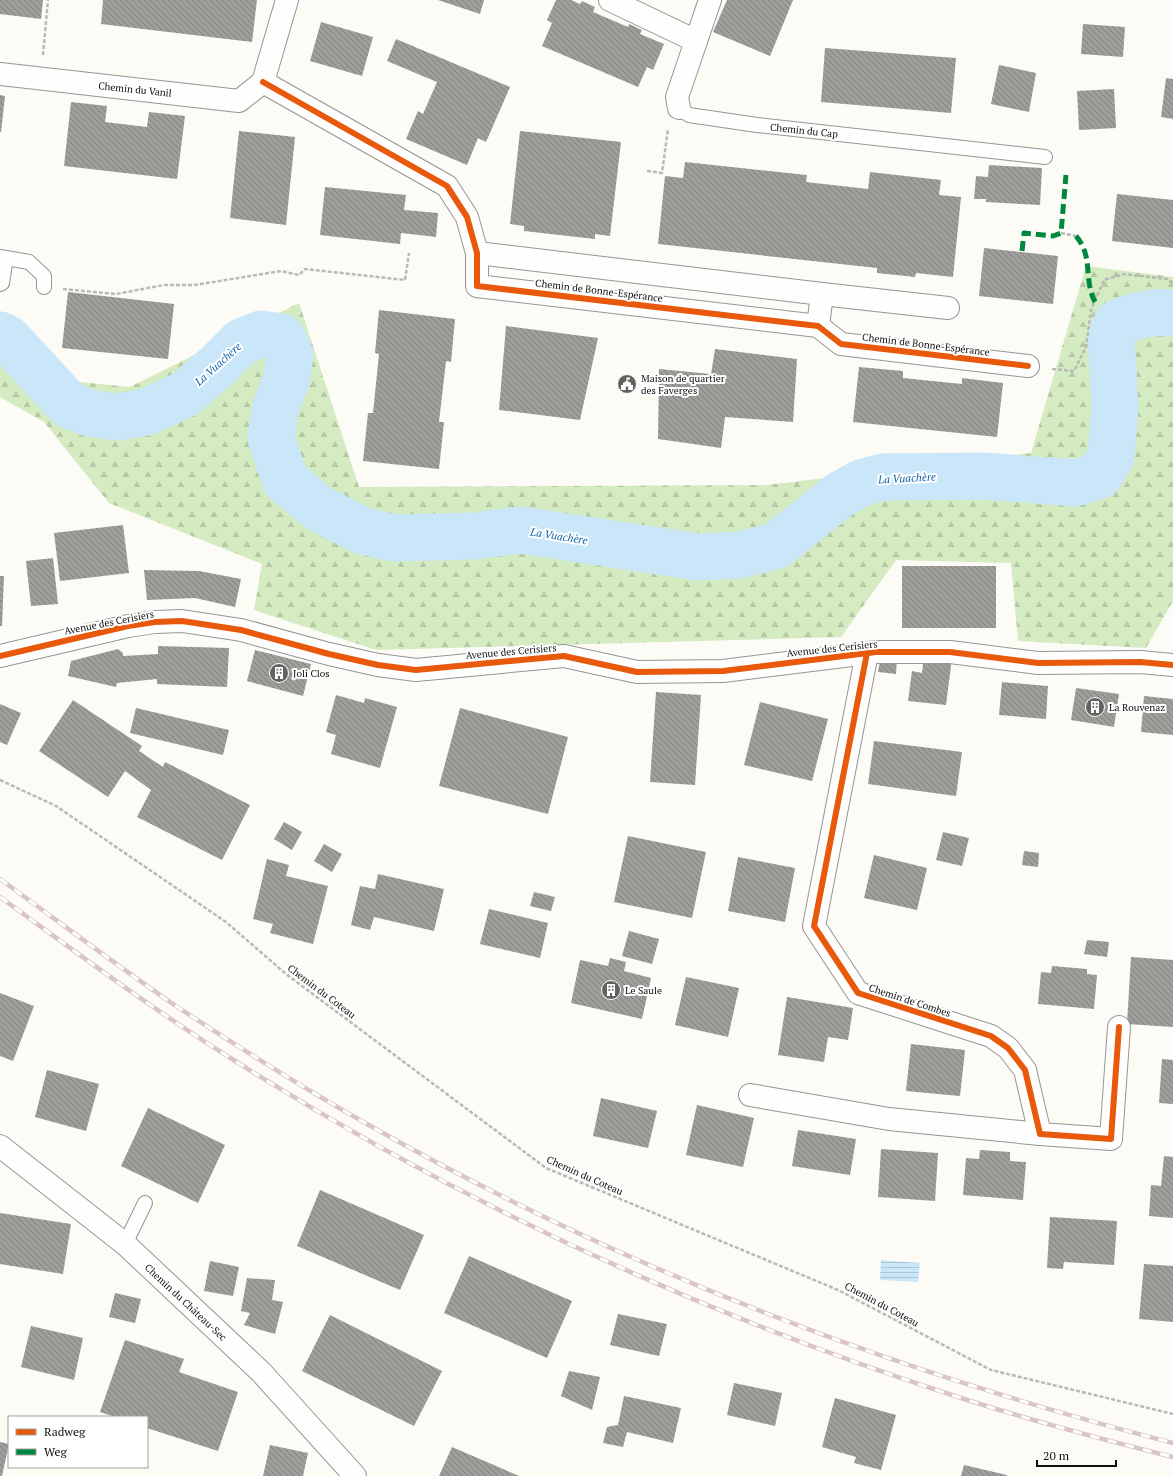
<svg xmlns="http://www.w3.org/2000/svg" width="1173" height="1476" font-family="'PT Serif',serif">
	<style>
		.forest { fill: url(#forest-firs) }
		.water { fill: url(#water-rules) }
		.lines { fill: none; stroke-linecap: round; stroke-linejoin: round }
		.river { stroke: #c9e7f8; stroke-width: 47 }
		.building { fill: url(#building-back-hatch) }
		.service-casing { stroke: #969593; stroke-width: 16 }
		.minor-casing { stroke: #969593; stroke-width: 24 }
		.path { stroke: #b9b9b8; stroke-width: 2.5; stroke-dasharray: 4 2; stroke-linecap: butt }
		.service { stroke: #fffefe; stroke-width: 14 }
		.minor { stroke: #fffefe; stroke-width: 22 }
		.rail-casing { stroke: #d9c5c5; stroke-width: 4.5 }
		.rail { stroke: #fff; stroke-width: 3; stroke-dasharray: 9; stroke-linecap: butt }
		.quiet { stroke: #00873e; stroke-width: 5; stroke-dasharray: 10 5; stroke-linecap: butt }
		.cycleway-casing { stroke: #fff; stroke-width: 8 }
		.cycleway { stroke: #e8590c; stroke-width: 6 }
		.labels { text-anchor: middle; stroke-width: 4; stroke-linejoin: round; paint-order: stroke }
		.street-label { font-size: 10px; fill: #0f0f0f; stroke: #fff }
		.poi-label { font-size: 10px; fill: #0f0f0f; stroke: #fff; text-anchor: start }
		.water-label { font-size: 11px; font-style: italic; fill: #1063aa; stroke: #fff }
	</style>
	<defs>
		<pattern id="forest-firs" width="22" height="20" patternUnits="userSpaceOnUse"><rect width="22" height="20" fill="#d5ebc1"/><path d="M5 1l3.5 6h-7zM16 11l3.5 6h-7z" fill="#b6c8a5"/></pattern>
		<pattern id="water-rules" width="6" height="5" patternUnits="userSpaceOnUse"><rect width="6" height="5" fill="#c9e7f8"/><path d="M0 2.5h6" fill="none" stroke="#abc5d3"/></pattern>
		<pattern id="building-back-hatch" width="6" height="6" patternUnits="userSpaceOnUse"><rect width="6" height="6" fill="#a09e9a"/><path d="M-1 5l2 2M0 0l6 6M5-1l2 2" fill="none" stroke="#817f7c"/></pattern>
	</defs>
	<rect width="100%" height="100%" fill="#fcfbf5"/>
	<path class="forest" d="M1086,266l87,11v324l-27,47 -128,-7 -7,-78 -115,-3 -55,77 -465,13 -122,-40 8,-46 -153,-61 -65,-81 -44,-25v-49l61,32 69,7 169,-84 60,184 408,-2 264,-32z"/>
	<path class="water" d="M881,1260l39,3 -2,19 -38,-2z"/>
	<g class="lines">
		<path class="river" d="M0,335l8,4 61,66 20,8 28,4 30,-5 38,-18 30,-26 26,-26 20,-8 21,3 8,18 -4,26 -11,29 -4,28 14,42 35,29 43,22 31,7 81,-2 45,-6 178,27 40,-2 38,-9 65,-52 20,-11 22,-6 100,-1 92,7 24,-7 12,-20 4,-49 -4,-70 6,-14c18,-8 36,-12 56,-10"/>
	</g>
	<g class="building">
		<path d="M0,0h43l-2,19 -41,-5z"/>
		<path d="M103,0h154l-5,42 -151,-18z"/>
		<path d="M438,0h46l-4,14z"/>
		<path d="M556,0h15l9,4 2,-3 13,6 -2,5 35,15 1,-3 13,6 -2,4 24,10 -11,26 -6,-3 -9,20 -96,-41 10,-23 -5,-3z"/>
		<path d="M727,0h66l-23,56 -57,-24z"/>
		<path d="M321,22l52,15 -11,39 -52,-15z"/>
		<path d="M1083,24l42,3 -2,30 -42,-3z"/>
		<path d="M396,39l114,48 -24,55 -8,-4 -11,27 -61,-26 12,-28 5,3 14,-32 -50,-21z"/>
		<path d="M825,48l131,10 -5,55 -130,-11z"/>
		<path d="M999,65l37,8 -7,39 -38,-8z"/>
		<path d="M1166,78l7,1v40l-12,-2z"/>
		<path d="M1114,89l2,39 -37,2 -2,-39z"/>
		<path d="M0,95l5,1 -4,36h-1z"/>
		<path d="M71,102l36,4 -2,16 42,5 2,-15 36,4 -8,63 -113,-13z"/>
		<path d="M239,131l56,6 -9,88 -56,-7z"/>
		<path d="M520,131l101,11 -11,94 -15,-2v5l-71,-8v-5l-14,-2z"/>
		<path d="M685,162l122,13 -1,7 62,7 2,-17 71,8 -2,15 22,2 -8,80 -37,-4 -1,4 -38,-4v-5l-219,-24 7,-68 18,2z"/>
		<path d="M989,165l53,3 -2,37 -54,-3v-3h-12l2,-23 12,1z"/>
		<path d="M325,187l81,8 -2,15 34,3 -2,24 -35,-4 -1,11 -80,-9z"/>
		<path d="M1117,194l56,6v48l-61,-7z"/>
		<path d="M984,248l74,8 -5,48 -74,-8z"/>
		<path d="M68,292l106,12 -6,55 -106,-11z"/>
		<path d="M379,310l76,9 -4,43 -5,-1 -7,61h5l-5,47 -76,-8 5,-48h5l6,-59 -4,-1z"/>
		<path d="M506,326l92,12 -18,82 -81,-10z"/>
		<path d="M715,349l82,10 -4,63 -68,-5 -4,31 -63,-9 1,-70 52,5z"/>
		<path d="M859,367l44,4v7l59,6v-6l41,5 -6,54 -144,-15z"/>
		<path d="M123,525l6,48 -69,8 -6,-48z"/>
		<path d="M53,558l5,46 -27,2 -5,-45z"/>
		<rect x="902" y="566" width="94" height="62"/>
		<path d="M144,570l55,1 42,8 -6,28 -40,-9 -48,2z"/>
		<path d="M0,576h4l-2,50h-2z"/>
		<path d="M158,646l71,2 -2,39 -70,-3v-5l-40,4 -1,4 -48,-11 3,-15 47,-12 5,4v3l35,-2z"/>
		<path d="M255,650l56,14 -8,32 -56,-15z"/>
		<path d="M881,655l16,3 -1,16 -18,-2z"/>
		<path d="M924,655l28,3 -6,47 -38,-4 4,-30 10,2z"/>
		<path d="M1002,682l46,4 -2,33 -47,-4z"/>
		<path d="M1076,688l43,6 -5,33 -43,-7z"/>
		<path d="M656,692l45,3 -6,90 -45,-3z"/>
		<path d="M336,695l28,8 1,-5 32,9 -17,61 -49,-14 5,-19 -10,-3z"/>
		<path d="M1144,696l29,3v36l-32,-3z"/>
		<path d="M73,700l69,46 -3,5 24,16 2,-5 85,43 -28,55 -85,-43 14,-27 -26,-19 -17,26 -69,-46z"/>
		<path d="M760,702l68,17 -16,62 -68,-16z"/>
		<path d="M0,704l21,9 -14,32 -7,-3z"/>
		<path d="M136,708l93,22 -6,25 -93,-22z"/>
		<path d="M460,708l108,29 -20,77 -109,-28z"/>
		<path d="M874,741l88,11 -6,44 -88,-12z"/>
		<path d="M284,822l18,10 -10,18 -18,-11z"/>
		<path d="M943,832l26,6 -7,28 -26,-6z"/>
		<path d="M628,836l78,16 -14,66 -78,-16z"/>
		<path d="M324,844l18,10 -10,18 -18,-11z"/>
		<path d="M1024,851l15,2 -1,14 -16,-2z"/>
		<path d="M874,855l53,13 -10,42 -53,-12z"/>
		<path d="M738,857l57,11 -10,54 -57,-11z"/>
		<path d="M267,859l22,6 -3,11 42,10 -15,58 -43,-11 3,-9 -20,-5z"/>
		<path d="M378,874l66,15 -10,42 -60,-14 -4,13 -19,-5 9,-39 15,3z"/>
		<path d="M534,892l21,5 -4,14 -21,-5z"/>
		<path d="M489,909l59,14 -8,35 -60,-14z"/>
		<path d="M629,931l30,8 -7,25 -30,-8z"/>
		<path d="M1087,940l22,2 -2,15 -23,-3z"/>
		<path d="M1131,957l42,3v67l-46,-3z"/>
		<path d="M610,958l16,4 -2,9 27,7 -9,41 -71,-16 9,-43 28,6z"/>
		<path d="M1052,966l35,3v5l10,1 -3,34 -56,-5 3,-32 10,1z"/>
		<path d="M686,977l53,11 -11,49 -53,-12z"/>
		<path d="M0,993l34,13 -21,55 -13,-5z"/>
		<path d="M787,997l66,11 -5,32 -20,-3 -4,25 -46,-7z"/>
		<path d="M911,1044l54,6 -5,46 -54,-5z"/>
		<path d="M1162,1059l11,1v44l-14,-1z"/>
		<path d="M47,1070l52,14 -13,47 -51,-14z"/>
		<path d="M601,1098l56,13 -9,37 -55,-12z"/>
		<path d="M697,1105l57,13 -11,49 -57,-12z"/>
		<path d="M148,1108l77,37 -27,58 -77,-37z"/>
		<path d="M798,1130l58,9 -6,36 -58,-9z"/>
		<path d="M881,1149l57,4 -3,48 -57,-4z"/>
		<path d="M980,1150l30,2v9l16,1 -3,38 -60,-5 3,-37 13,1z"/>
		<path d="M1164,1156l9,1v61l-24,-2 2,-31 10,1z"/>
		<path d="M320,1190l104,45 -24,55 -103,-44z"/>
		<path d="M0,1213l71,11 -8,50 -63,-10z"/>
		<path d="M1050,1217l67,4 -3,44 -50,-3 -1,7 -16,-1z"/>
		<path d="M469,1256l103,45 -25,57 -103,-45z"/>
		<path d="M210,1261l29,6 -6,29 -29,-5z"/>
		<path d="M1144,1264l29,2v56l-34,-3z"/>
		<path d="M247,1278l28,2 -3,20 11,2 -8,32 -31,-9 6,-12 -9,-2z"/>
		<path d="M115,1293l26,6 -6,24 -26,-6z"/>
		<path d="M618,1314l49,10 -8,32 -49,-11z"/>
		<path d="M330,1315l112,56 -28,55 -112,-55z"/>
		<path d="M31,1326l52,12 -9,42 -53,-13z"/>
		<path d="M125,1340l59,19 -5,13 59,20 -20,59 -71,-23v-11h-32l-15,-5z"/>
		<path d="M569,1371l31,6 -8,33 -31,-14z"/>
		<path d="M734,1383l48,10 -7,33 -48,-11z"/>
		<path d="M624,1396l57,12 -8,35 -46,-11 -4,15 -20,-4 4,-16 11,-2z"/>
		<path d="M835,1398l61,17 -15,55 -27,-7 2,-6 -34,-10z"/>
		<path d="M0,1442l9,2 -7,32h-2z"/>
		<path d="M270,1445l38,8 -5,23h-40z"/>
		<path d="M452,1447l67,29h-80z"/>
		<path d="M964,1465l43,10v1h-46z"/>
	</g>
	<g class="lines">
		<defs>
			<g id="service">
				<path d="M679,108l10,7 68,10 288,32"/>
				<path d="M0,257l29,5 15,14v11"/>
				<path d="M0,284l2,-1 4,-25"/>
				<path d="M125,1244l20,-41"/>
			</g>
			<g id="minor">
				<path d="M610,0l86,41"/>
				<path d="M0,74l239,27 24,-19"/>
				<path d="M263,82l184,104 20,31 10,36v33l341,40 23,18 187,22"/>
				<path d="M263,82l24,-82"/>
				<path d="M679,108l-2,-11 33,-97"/>
				<path d="M477,253l345,41"/>
				<path d="M818,326l4,-32 126,14"/>
				<path d="M867,653l-53,273 44,67 133,43 17,12 17,22 15,64 71,5 8,-112"/>
				<path d="M0,656l128,-30 27,-4 27,-1 59,9 88,24 49,11 38,5 148,-14 73,16 86,-1 153,-19h74l88,11 102,-1 33,3"/>
				<path d="M750,1095l139,24 151,15"/>
				<path d="M0,1146l125,98 136,128 94,104"/>
			</g>
		</defs>
		<use href="#service" class="service-casing"/>
		<use href="#minor" class="minor-casing"/>
		<g class="path">
			<path d="M43,55l5,-55"/>
			<path d="M647,171l15,2 6,-44"/>
			<path d="M1061,233l15,3"/>
			<path d="M63,289l53,5 48,-9h31l86,-14 18,4 6,-6 100,11 4,-27"/>
			<path d="M1052,369l22,2 12,-24 5,-37 13,-30 20,-6 43,5 6,4"/>
			<path d="M0,780l56,26 170,116 60,52 260,194 292,122 153,80 182,44"/>
		</g>
		<use href="#service" class="service"/>
		<use href="#minor" class="minor"/>
		<defs>
			<g id="rail">
				<path d="M0,879c58,42 116,86 176,127 62,41 126,81 191,118 253,144 524,247 806,319"/>
				<path d="M0,897c76,55 152,112 232,162 226,143 471,256 726,338 71,23 143,42 215,60"/>
			</g>
		</defs>
		<use href="#rail" class="rail-casing"/>
		<use href="#rail" class="rail"/>
		<g class="quiet">
			<path d="M1076,236c18,21 7,43 19,66"/>
			<path d="M1022,251l2,-18 29,3 8,-3 5,-58"/>
		</g>
		<defs>
			<g id="cycleway">
				<path d="M263,82l184,104 20,31 10,36v33l341,40 23,18 187,22"/>
				<path d="M867,653l-53,273 44,67 133,43 17,12 17,22 15,64 71,5 8,-112"/>
				<path d="M0,656l128,-30 27,-4 27,-1 59,9 88,24 49,11 38,5 148,-14 73,16 86,-1 153,-19h74l88,11 102,-1 33,3"/>
			</g>
		</defs>
		<use href="#cycleway" class="cycleway-casing"/>
		<use href="#cycleway" class="cycleway"/>
	</g>
	<defs>
		<symbol id="civic-disc" viewBox="-11 -11 22 22"><circle r="9.5" fill="#626260" stroke="#fff"/><path d="M-.6-6.5H3V-4.5H.6V-3L4-1V1h2V6H-6V1h2V-1L-.6-3ZM-1.2 2.5V6h2.4V2.5Z" fill="#fff"/></symbol>
		<symbol id="building-disc" viewBox="-11 -11 22 22"><circle r="9.5" fill="#626260" stroke="#fff"/><path d="M-4-6H4V6H1V3H-1V6H-4ZM-2.5-4.3h1.7v1.8h-1.7ZM.8-4.3h1.7v1.8H.8ZM-2.5-1h1.7V.8h-1.7ZM.8-1h1.7V.8H.8Z" fill="#fff"/></symbol>
	</defs>
	<g fill-rule="evenodd">
		<use href="#civic-disc" x="616" y="373" width="22" height="22"/>
		<use href="#building-disc" x="268" y="662" width="22" height="22"/>
		<use href="#building-disc" x="1084" y="696" width="22" height="22"/>
		<use href="#building-disc" x="600" y="979" width="22" height="22"/>
	</g>
	<g class="labels">
		<g class="street-label">
			<text transform="translate(135 89) rotate(6)" y="4">Chemin du Vanil</text>
			<text transform="translate(804 130) rotate(6)" y="4">Chemin du Cap</text>
			<text transform="translate(599 290) rotate(7)" y="4">Chemin de Bonne-Espérance</text>
			<text transform="translate(926 344) rotate(7)" y="4">Chemin de Bonne-Espérance</text>
			<text transform="translate(109 622) rotate(-11)" y="4">Avenue des Cerisiers</text>
			<text transform="translate(832 648) rotate(-6)" y="4">Avenue des Cerisiers</text>
			<text transform="translate(511 651) rotate(-5)" y="4">Avenue des Cerisiers</text>
			<text transform="translate(322 991) rotate(37)" y="4">Chemin du Coteau</text>
			<text transform="translate(910 1000) rotate(18)" y="4">Chemin de Combes</text>
			<text transform="translate(585 1175) rotate(24)" y="4">Chemin du Coteau</text>
			<text transform="translate(186 1302) rotate(43)" y="4">Chemin du Château-Sec</text>
			<text transform="translate(882 1304) rotate(28)" y="4">Chemin du Coteau</text>
		</g>
		<g class="poi-label">
			<text x="641" y="382">Maison de quartier<tspan x="641" dy="12">des Faverges</tspan></text>
			<text x="293" y="677">Joli Clos</text>
			<text x="1109" y="711">La Rouvenaz</text>
			<text x="625" y="994">Le Saule</text>
		</g>
		<g class="water-label">
			<text transform="translate(218 364) rotate(-42)" y="4">La Vuachère</text>
			<text transform="translate(907 478) rotate(-3)" y="4">La Vuachère</text>
			<text transform="translate(559 536) rotate(9)" y="4">La Vuachère</text>
		</g>
	</g>
	<rect x="8" y="1416" width="140" height="52" fill="#ffffff" stroke="#9f9f9f"/>
	<rect x="16" y="1429" width="20" height="6" fill="#e8590c" stroke="#9f9f9f"/>
	<text x="44" y="1436" font-size="12" fill="#0f0f0f">Radweg</text>
	<rect x="16" y="1449" width="20" height="6" fill="#00873e" stroke="#9f9f9f"/>
	<text x="44" y="1456" font-size="12" fill="#0f0f0f">Weg</text>
	<path d="M1037 1460v6h79v-6" fill="none" stroke="#0f0f0f" stroke-width="2"/>
	<text x="1043" y="1460" font-size="12" fill="#0f0f0f" stroke="#ffffff" stroke-width="3" paint-order="stroke">20 m</text>
</svg>
